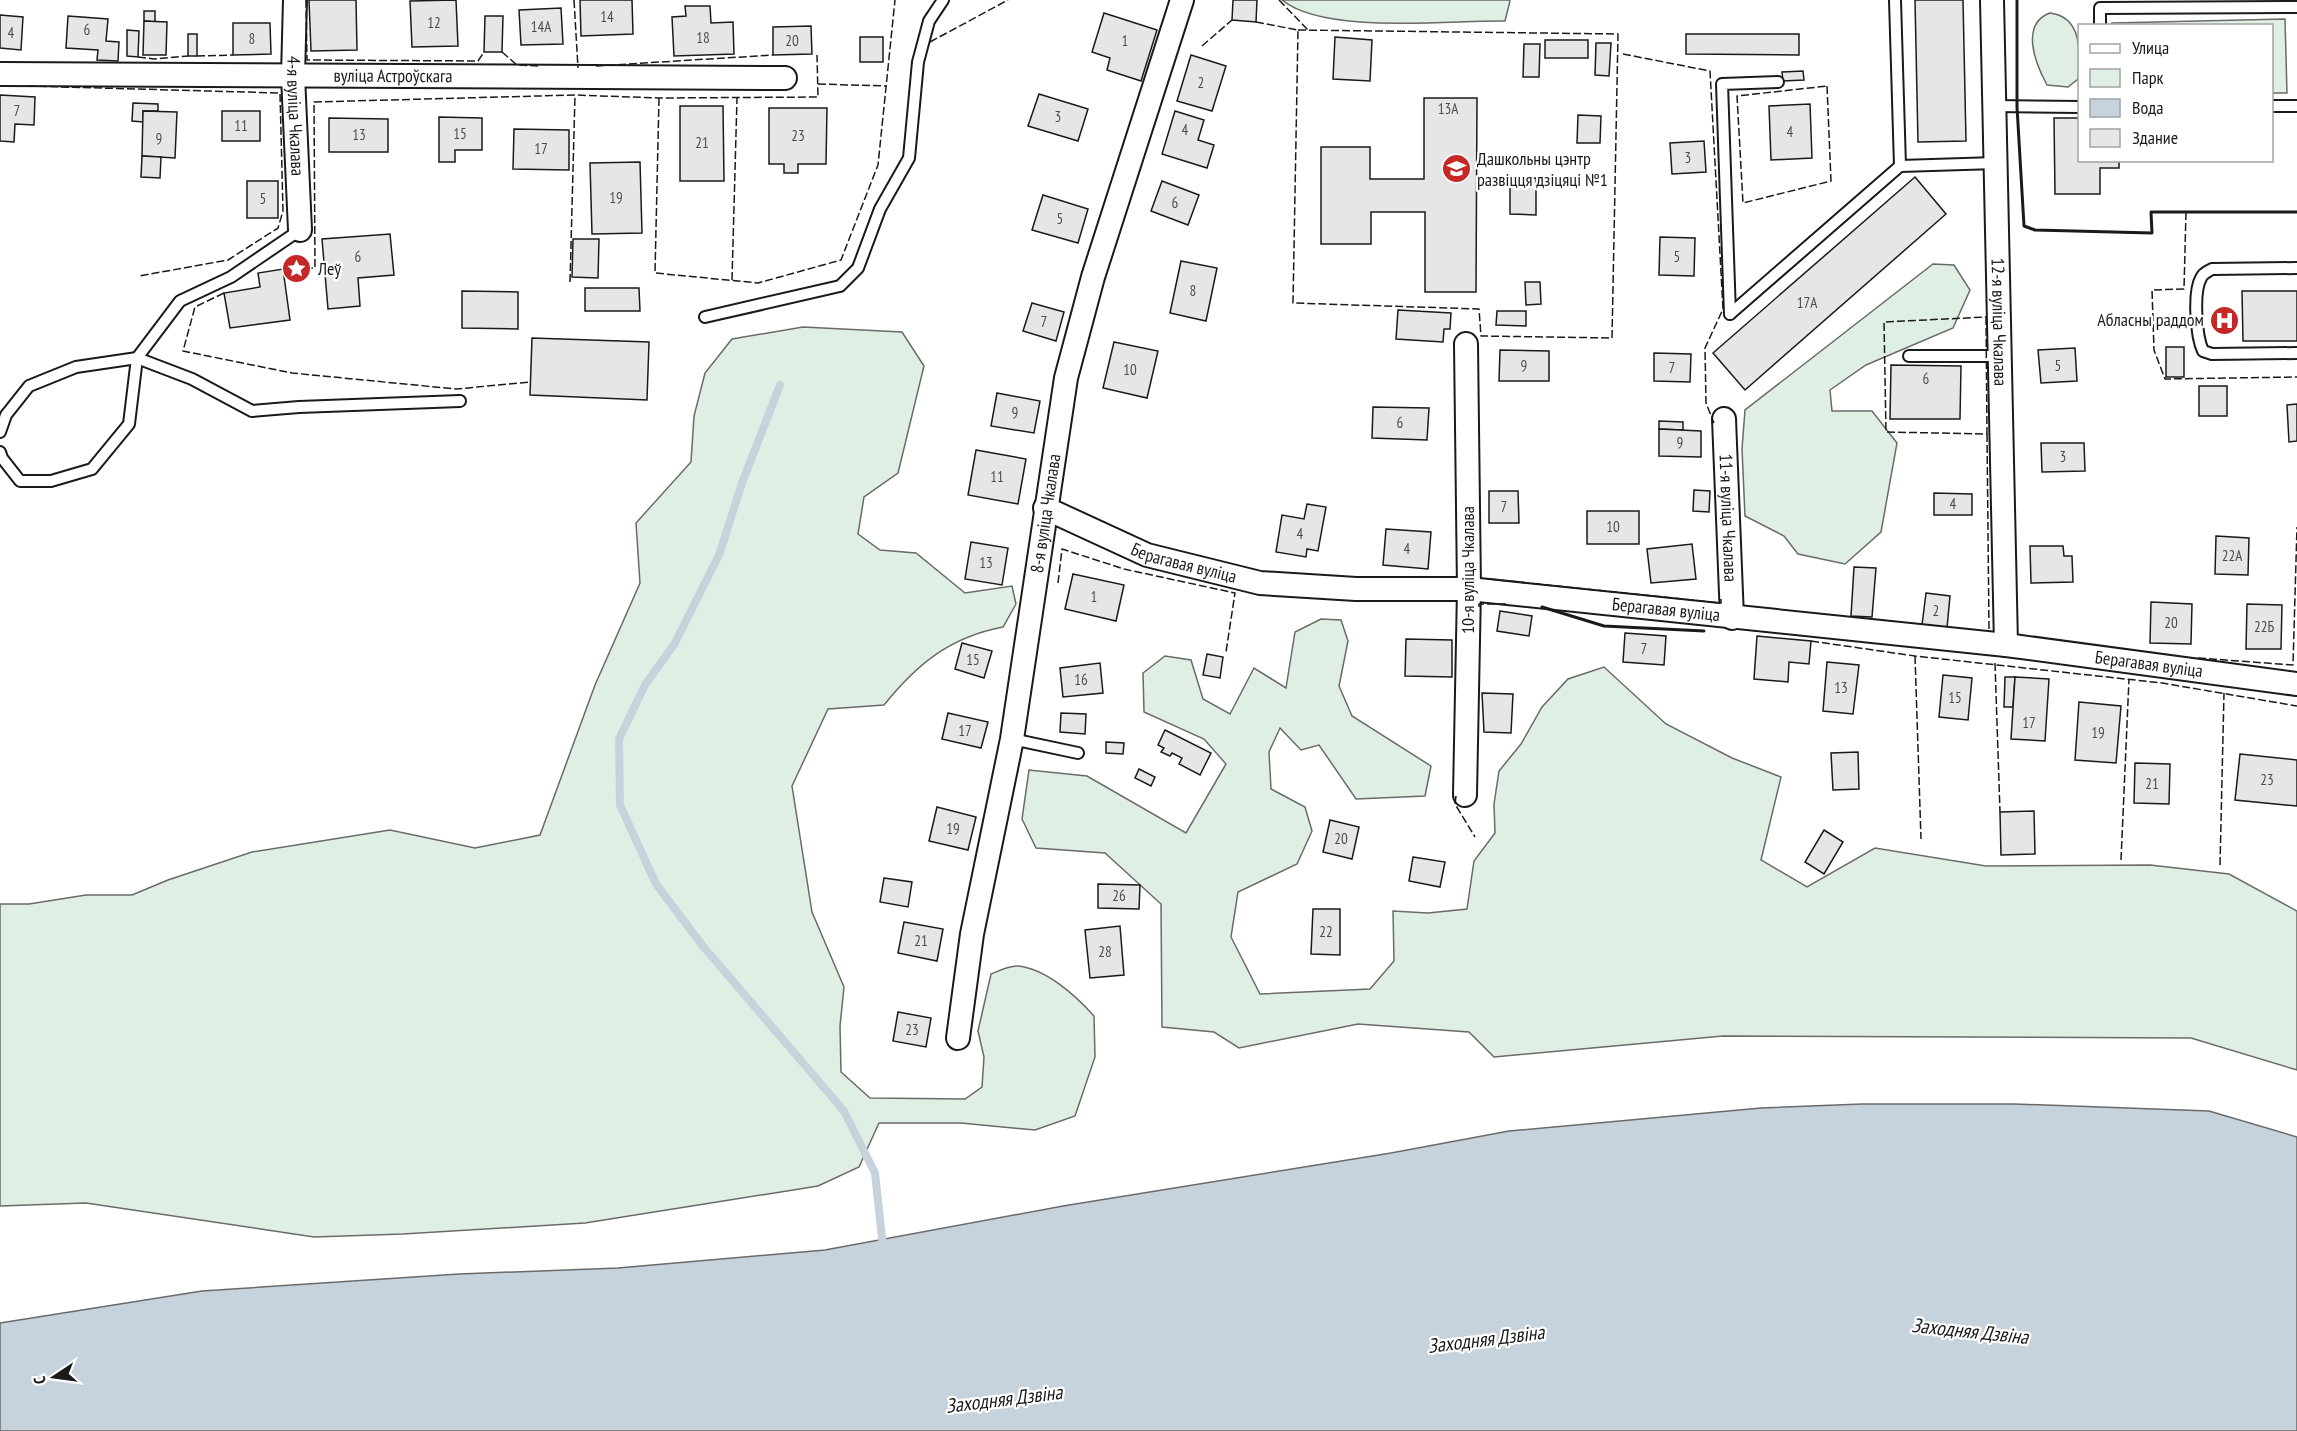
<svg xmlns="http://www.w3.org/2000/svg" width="2297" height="1431" font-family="'PT Sans Narrow',sans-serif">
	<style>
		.green { fill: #e0efe3; stroke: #6a6a6a; stroke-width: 1.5 }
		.water { fill: #c6d2dc; stroke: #6a6a6a; stroke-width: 1.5 }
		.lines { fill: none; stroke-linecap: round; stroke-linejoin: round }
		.stream { stroke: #c6d2dc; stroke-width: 8 }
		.building { fill: #e6e6e6; stroke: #1a1a1a; stroke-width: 1.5 }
		.service-casing { stroke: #1a1a1a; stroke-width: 14 }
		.minor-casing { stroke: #1a1a1a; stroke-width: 26 }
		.service { stroke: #fff; stroke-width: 10 }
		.minor { stroke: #fff; stroke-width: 22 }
		.fence { stroke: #1a1a1a; stroke-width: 1.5; stroke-dasharray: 8 3; stroke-linecap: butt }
		.wall { stroke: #1a1a1a; stroke-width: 3 }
		.labels { text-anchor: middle; stroke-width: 4.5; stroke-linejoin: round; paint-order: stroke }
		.number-label { font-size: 15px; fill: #4d4d4d }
		.street-label { font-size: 18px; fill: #1a1a1a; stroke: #fff }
		.poi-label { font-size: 18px; fill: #1a1a1a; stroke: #fff; text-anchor: start }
		.water-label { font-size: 20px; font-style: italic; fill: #1a1a1a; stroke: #fff }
	</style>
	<rect width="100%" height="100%" fill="#fff"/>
	<g class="green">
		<path d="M1282,0h227l1,1 -5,20c-56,-1 -180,14 -223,-21z"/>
		<path d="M2050,13c33,4 30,40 28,66l-10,8 -21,-2c-12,-22 -27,-61 3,-72z"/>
		<path d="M2285,19l2,74h-15v-67l-160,-1v-2z"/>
		<path d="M1933,264l21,1 16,25 -17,38 -87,37 -36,25 2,21h40l25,32 -16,89 -36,32 -47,-10 -14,-18 -39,-20 -3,-67 3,-39z"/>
		<path d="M803,327l99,5 22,34 -26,107 -34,24 -6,37 22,16 36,3 49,40 47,-7 4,18 -13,23c-53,10 -86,37 -119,78l-56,4 -36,77 20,126 32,75 -4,39 1,46 29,26 95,1 17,-12 2,-30 -6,-26 13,-57c7,-3 18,-8 26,-8 29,2 60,31 77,50l1,41 -20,59 -40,14 -74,-7h-82l-20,44 -41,19 -233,37 -182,11 -89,3 -228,-34 -86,3v-302h29l57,-9h46l36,-15 84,-28 138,-22 85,18 65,-13 55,-150 45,-102 -4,-60 55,-61 3,-46 11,-43 27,-34z"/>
		<path d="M1321,619l20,1 7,21 -9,45 13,30 79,50 -6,30 -69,3 -37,-54 -18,5 -21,-22 -11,24 2,37 34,18 7,24 -15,33 -59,28 -7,45 29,57 110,-5 24,-28 -1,-50 35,2 39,-4 7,-48 21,-28 -1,-29 5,-33 22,-27 21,-37 26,-28 36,-12 62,57 66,34 49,19 -20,83 46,27 68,-39 111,18 164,-1 79,9 68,37v159l-106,-32 -468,-2 -229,21 -25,-25 -111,-8 -119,24 -25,-16 -52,-5 -1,-123 -56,-51 -69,-5 -14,-29 7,-49 58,6 99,57 40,-69 -22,-25 -60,-27 -1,-39 22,-17 26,4 12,39 27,15 24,-46 32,20 9,-56z"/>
	</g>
	<path class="water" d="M1862,1104h153l194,7 88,26v294h-2297v-108l202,-32 257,-17 159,-6 207,-18 238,-44 328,-53 118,-22 252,-23z"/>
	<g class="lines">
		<path class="stream" d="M780,385l-38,98 -23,72 -44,88 -30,42 -26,54 1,66 36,79 46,61 142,166 31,62 8,74"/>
	</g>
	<g class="building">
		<path d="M309,0h47l1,50 -46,1z"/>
		<path d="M456,0l2,46 -46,1 -2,-46z"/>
		<path d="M580,0h52l1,34 -52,2z"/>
		<path d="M1233,0h24l-1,22 -24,-2z"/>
		<path d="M1915,0h48l3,141 -48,1z"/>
		<path d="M685,6h25l1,17 22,-1 1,32 -60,2 -2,-39 14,-1z"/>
		<path d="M561,8l2,36 -42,1 -2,-35z"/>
		<path d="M144,11h11v11l-11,-1z"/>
		<path d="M1104,13l53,17 -16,51 -34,-11 3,-12 -18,-6z"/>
		<path d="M0,15l23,2 -2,33 -21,-2z"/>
		<path d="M68,16l40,3 -2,22 13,1 -1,19 -21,-1 1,-10 -32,-2z"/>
		<path d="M485,16h18l-1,36h-18z"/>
		<path d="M144,21l23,1 -1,33h-23z"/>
		<path d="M233,23h37l1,31 -38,1z"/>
		<path d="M811,26l1,28 -39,1v-28z"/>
		<path d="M127,30l12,1 -1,26 -11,-1z"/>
		<rect x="188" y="34" width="9" height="22"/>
		<path d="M1686,34h113v21l-113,-1z"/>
		<rect x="860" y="37" width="23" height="25"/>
		<path d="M1335,37l37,3 -2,41 -37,-2z"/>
		<rect x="1545" y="40" width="43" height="18"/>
		<path d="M1596,43h15l-2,33 -14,-1z"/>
		<path d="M1524,44h16l-1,33h-16z"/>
		<path d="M1191,55l35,11 -14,45 -35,-10z"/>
		<path d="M1803,71l1,9 -21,1 -1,-9z"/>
		<path d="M1039,94l49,15 -10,32 -50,-15z"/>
		<path d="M0,95l35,2 -1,28 -19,-1 -1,18 -14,-1z"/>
		<path d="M1424,98h53l-1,194h-51v-80h-54v32h-50v-97h49v32h54z"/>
		<path d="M133,103l25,1v7h-15v11l-11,-1z"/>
		<path d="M1810,104l2,54 -41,2 -2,-54z"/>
		<path d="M680,106h43l1,75h-44z"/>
		<path d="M769,108h58l-1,56h-28v9h-14v-9h-15z"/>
		<path d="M143,111l34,1 -2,46 -33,-2z"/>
		<rect x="222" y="111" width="38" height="30"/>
		<path d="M1175,111l29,9 -6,20 16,5 -7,23 -45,-14z"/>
		<path d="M1578,115l23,1 -1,27h-23z"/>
		<path d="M439,117l43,1v32h-27v12h-16z"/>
		<path d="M329,118l59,1v33h-59z"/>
		<path d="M2054,118h26v42h39v8h-19v26h-45z"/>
		<path d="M514,129l55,1v40l-56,-1z"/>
		<path d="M1704,141l2,31 -34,2 -2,-31z"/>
		<path d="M142,156l19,1 -1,21 -19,-1z"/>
		<path d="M640,162l2,71 -50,1 -2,-71z"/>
		<path d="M1915,177l31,37 -201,176 -32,-37z"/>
		<path d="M1510,178h26v37l-26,-1z"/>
		<rect x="247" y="181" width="31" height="37"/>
		<path d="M1162,181l37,14 -11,30 -37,-14z"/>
		<path d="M1043,195l45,14 -10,34 -46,-13z"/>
		<path d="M390,234l4,41 -36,3 2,28 -32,3 -6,-70z"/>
		<path d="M1660,237l35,1 -1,38 -35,-1z"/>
		<path d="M573,239h26l-1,39 -26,-1z"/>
		<path d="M1181,261l36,7 -11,53 -36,-8z"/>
		<path d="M283,269l7,51 -60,8 -6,-35 36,-6 -2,-14z"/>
		<path d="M1525,282h15l1,22 -15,1z"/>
		<path d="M585,288h54l1,23h-55z"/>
		<path d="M462,291l56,1v37l-56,-1z"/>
		<path d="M2242,291h55v50h-54z"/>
		<path d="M1032,303l32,9 -8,29 -33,-10z"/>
		<path d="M1398,310l53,3 -1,16h-6l-1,13 -47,-3z"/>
		<path d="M1497,311h29v15l-30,-1z"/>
		<path d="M532,338l117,4 -2,58 -117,-5z"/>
		<path d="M1114,342l44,9 -11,47 -44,-10z"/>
		<rect x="2166" y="347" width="18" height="30"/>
		<path d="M2075,348l2,33 -36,2 -3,-33z"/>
		<path d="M1500,350l49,1v30h-50z"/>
		<path d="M1654,353l37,1 -1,28 -36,-1z"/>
		<path d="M1891,365l70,1 -1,53h-70z"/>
		<rect x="2199" y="386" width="28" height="30"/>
		<path d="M997,393l43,8 -6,32 -43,-7z"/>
		<path d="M2297,404v37l-8,1 -2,-37z"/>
		<path d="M1373,407l56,1 -2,32 -55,-2z"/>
		<path d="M1659,421l24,1v8l-24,-1z"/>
		<path d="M1659,429l42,2v26l-42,-1z"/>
		<path d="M2041,443h43l1,28 -43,1z"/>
		<path d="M976,450l50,9 -8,45 -50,-9z"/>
		<path d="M1694,490l16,1 -1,21 -16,-1z"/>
		<path d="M1489,491h29l1,32h-30z"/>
		<path d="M1934,493l38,1v21h-38z"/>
		<path d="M1307,504l19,3 -8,44 -11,-2 -1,8 -30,-5 6,-37 22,4z"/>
		<rect x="1587" y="511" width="52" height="33"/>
		<path d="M1386,529l45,3 -3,37 -45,-4z"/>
		<path d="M2216,536l33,2 -1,37 -33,-1z"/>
		<path d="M971,542l37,6 -6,37 -37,-6z"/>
		<path d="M1692,544l4,35 -45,4 -4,-34z"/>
		<path d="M2030,546h33l1,10h8l1,26 -42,1z"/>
		<path d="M1854,567l22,1 -4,49 -21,-1z"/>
		<path d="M1073,574l51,11 -8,36 -51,-12z"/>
		<path d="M1926,593l24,3 -3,32 -25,-3z"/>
		<path d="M2151,602l41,2 -1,40 -41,-1z"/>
		<path d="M2247,604l35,1 -1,44h-35z"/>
		<path d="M1500,611l32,5 -3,20 -32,-5z"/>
		<path d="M1625,633l41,3 -2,29 -41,-3z"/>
		<path d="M1757,636l54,5 -2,23 -20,-2 -1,20 -34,-3z"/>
		<path d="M1406,639l46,1v37l-47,-1z"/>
		<path d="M962,643l30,8 -8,27 -29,-9z"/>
		<path d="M1207,654l16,3 -3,21 -17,-3z"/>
		<path d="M1827,662l32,3 -6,49 -30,-3z"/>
		<path d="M1100,663l3,30 -40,4 -3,-29z"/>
		<path d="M1943,675l29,3 -4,42 -29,-3z"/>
		<path d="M2005,677h10l-2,30h-9z"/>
		<path d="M2015,677l34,2 -4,62 -34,-2z"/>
		<path d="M1482,693l31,1 -2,39 -27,-1z"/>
		<path d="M2079,702l42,4 -5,57 -41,-3z"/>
		<path d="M948,713l40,9 -7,26 -39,-9z"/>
		<path d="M1061,713l25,1 -1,20 -25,-2z"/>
		<path d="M1165,730l46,23 -11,22 -21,-11 3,-6 -10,-5 -2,3 -9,-4 3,-4 -6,-3z"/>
		<path d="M1106,742l18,1 -1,11 -17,-1z"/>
		<path d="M1858,752l1,37 -26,1 -2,-37z"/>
		<path d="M2240,754l57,6v46l-62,-6z"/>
		<path d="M2135,763l35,1 -1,40 -35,-1z"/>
		<path d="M1139,769l16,8 -4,9 -16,-8z"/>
		<path d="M937,807l39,10 -8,33 -39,-9z"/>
		<path d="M2034,811l1,43 -34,1 -1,-43z"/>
		<path d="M1330,820l29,7 -7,32 -29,-7z"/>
		<path d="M1824,830l19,12 -19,32 -19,-12z"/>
		<path d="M1413,857l32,5 -5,25 -31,-6z"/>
		<path d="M884,878l28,4 -4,25 -28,-5z"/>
		<path d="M1098,884l42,1 -1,24 -41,-1z"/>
		<path d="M1313,909h27v46l-29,-1z"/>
		<path d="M904,922l39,7 -6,32 -39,-8z"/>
		<path d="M1120,926l4,49 -34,3 -5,-48z"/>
		<path d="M898,1012l33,6 -5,29 -33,-6z"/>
	</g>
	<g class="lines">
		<defs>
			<g id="service">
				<path d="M1895,0l5,166"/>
				<path d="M2100,26v-18l197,-1"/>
				<path d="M1994,106l86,1"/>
				<path d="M2272,106h25"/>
				<path d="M2297,268l-85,1c-5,3 -9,4 -11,9 -8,14 -5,58 2,73l9,3 85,-1"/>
				<path d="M1730,314l170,-148 96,-3"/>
				<path d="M1730,314l-8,-230 56,-2"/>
				<path d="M705,317l135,-31 18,-18 22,-59 29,-51 9,-96 11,-41 14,-21"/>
				<path d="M1909,356h91"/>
				<path d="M0,432l6,-17 23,-29 47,-19 61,-9 55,21 60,32 47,-4 161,-6"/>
				<path d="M0,452l2,6 18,23h31l41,-12 37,-45 8,-66 43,-57 51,-24 69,-47"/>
				<path d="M1012,739l66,14"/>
			</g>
			<g id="minor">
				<path id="s1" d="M295,0l-2,76 7,154"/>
				<path id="s2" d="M1992,0l14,645"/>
				<path id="s3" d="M0,74l785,4"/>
				<path id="s4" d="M1724,419l8,199"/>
				<path id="s5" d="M1045,508l102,47 113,28 96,6h113l537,56 291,39"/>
				<path d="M1465,795l4,-206 -3,-245"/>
				<path id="s6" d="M958,1038l14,-104 40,-195 54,-361 27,-101 89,-277"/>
			</g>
		</defs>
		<use href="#service" class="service-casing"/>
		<use href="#minor" class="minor-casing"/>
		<use href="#service" class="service"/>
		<use href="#minor" class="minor"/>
		<g class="fence">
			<path d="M306,0l1,60 171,1 6,-9"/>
			<path d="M574,0l4,68"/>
			<path d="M1279,0l29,30"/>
			<path d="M1256,22l42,8"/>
			<path d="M1298,30l320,4 -6,304 -131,-2 -2,-27 -186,-6z"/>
			<path d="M930,42l78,-42"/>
			<path d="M1202,46l30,-26"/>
			<path d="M502,52l15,13 22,1"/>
			<path d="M1623,54l87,17 13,238 -18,39 1,55 8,20"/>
			<path d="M197,56l36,-1"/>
			<path d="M138,57l16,2 34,-3"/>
			<path d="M596,66l177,-11"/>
			<path d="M818,84l68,2"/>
			<path d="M28,86l252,7 3,118 -5,17 -50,32 -89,16"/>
			<path d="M1827,86l4,95 -88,22 -6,-107z"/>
			<path d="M659,98l-4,175 103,10 83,-23 37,-95 17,-165"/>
			<path d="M2186,212l-2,77 -32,1 2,60 11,29 132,-2"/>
			<path d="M283,269l32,-1 -1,-166 261,-7 84,3 159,-1 -1,-42"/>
			<path d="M732,280l5,-182"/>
			<path d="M570,282l5,-187"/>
			<path d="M224,293l-29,14 -12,44 109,22 164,16 75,-7"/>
			<path d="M1986,317l1,117 -101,-2 -2,-110z"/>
			<path d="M1987,434l2,196"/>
			<path d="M1489,579l232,24v-4"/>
			<path d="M1058,583l4,-34 62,20 111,24 -9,59"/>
			<path d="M1479,607v-3h30"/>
			<path d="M1811,641l104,15 247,27 135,23"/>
			<path d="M1915,656l6,183"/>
			<path d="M2198,658l95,7 4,-138"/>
			<path d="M1995,663l5,149"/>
			<path d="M1456,796l-1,8 20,33"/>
			<path d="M2121,860l8,-181"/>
			<path d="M2220,865l4,-172"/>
		</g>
		<g class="wall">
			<path d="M2017,0v107l7,119 11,4 117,3 -1,-21h146"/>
			<path d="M1542,607l62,19 100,5"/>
		</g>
	</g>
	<defs>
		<symbol id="school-disc" viewBox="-11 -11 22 22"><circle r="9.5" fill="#c62828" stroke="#fff"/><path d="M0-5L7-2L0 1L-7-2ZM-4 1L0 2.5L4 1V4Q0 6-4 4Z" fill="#fff"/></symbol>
		<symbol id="sight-disc" viewBox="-11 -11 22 22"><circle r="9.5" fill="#c62828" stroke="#fff"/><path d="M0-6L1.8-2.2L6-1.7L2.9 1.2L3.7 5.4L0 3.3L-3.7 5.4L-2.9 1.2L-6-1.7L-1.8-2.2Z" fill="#fff"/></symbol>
		<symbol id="hospital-disc" viewBox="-11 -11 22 22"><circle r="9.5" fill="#c62828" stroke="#fff"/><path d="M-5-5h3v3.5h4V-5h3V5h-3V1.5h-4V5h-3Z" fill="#fff"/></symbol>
	</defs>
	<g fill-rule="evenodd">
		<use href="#school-disc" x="1440" y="152" width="33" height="33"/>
		<use href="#sight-disc" x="280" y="252" width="33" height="33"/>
		<use href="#hospital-disc" x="2208" y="304" width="33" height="33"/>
	</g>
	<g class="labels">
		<g class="number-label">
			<text x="607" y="22">14</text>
			<text x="434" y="28">12</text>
			<text x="541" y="32">14А</text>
			<text x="87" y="35">6</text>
			<text x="11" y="38">4</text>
			<text x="703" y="43">18</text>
			<text x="252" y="44">8</text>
			<text x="792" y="46">20</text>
			<text x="1125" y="46">1</text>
			<text x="1201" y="88">2</text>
			<text x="1448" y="114">13А</text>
			<text x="17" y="116">7</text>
			<text x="1058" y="122">3</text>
			<text x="241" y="131">11</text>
			<text x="1185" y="135">4</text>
			<text x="1790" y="137">4</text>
			<text x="460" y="139">15</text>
			<text x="359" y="140">13</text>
			<text x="798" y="141">23</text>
			<text x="159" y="144">9</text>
			<text x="702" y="148">21</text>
			<text x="541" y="154">17</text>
			<text x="1688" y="163">3</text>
			<text x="616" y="203">19</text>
			<text x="263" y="204">5</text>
			<text x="1175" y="208">6</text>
			<text x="1060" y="224">5</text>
			<text x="358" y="262">6</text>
			<text x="1677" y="262">5</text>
			<text x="1193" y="296">8</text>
			<text x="1807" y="308">17А</text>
			<text x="1044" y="327">7</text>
			<text x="1524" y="371">9</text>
			<text x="2058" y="371">5</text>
			<text x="1672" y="373">7</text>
			<text x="1130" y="375">10</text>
			<text x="1926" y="384">6</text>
			<text x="1015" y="418">9</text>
			<text x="1400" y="428">6</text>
			<text x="1680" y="448">9</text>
			<text x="2063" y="462">3</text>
			<text x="997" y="482">11</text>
			<text x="1953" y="509">4</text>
			<text x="1504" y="512">7</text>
			<text x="1613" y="532">10</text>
			<text x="1300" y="539">4</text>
			<text x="1407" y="554">4</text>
			<text x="2232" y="561">22А</text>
			<text x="986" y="568">13</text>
			<text x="1094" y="602">1</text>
			<text x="1936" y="616">2</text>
			<text x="2171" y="628">20</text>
			<text x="2264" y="632">22Б</text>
			<text x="1644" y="654">7</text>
			<text x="973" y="665">15</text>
			<text x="1081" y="685">16</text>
			<text x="1841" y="693">13</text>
			<text x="1955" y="703">15</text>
			<text x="2029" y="728">17</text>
			<text x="965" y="736">17</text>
			<text x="2098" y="738">19</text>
			<text x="2267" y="785">23</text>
			<text x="2152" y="789">21</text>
			<text x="953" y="834">19</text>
			<text x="1341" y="844">20</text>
			<text x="1119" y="901">26</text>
			<text x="1326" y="937">22</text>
			<text x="921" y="946">21</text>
			<text x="1105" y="957">28</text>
			<text x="912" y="1035">23</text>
		</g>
		<g class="street-label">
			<text dy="6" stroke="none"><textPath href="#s3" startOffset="393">вуліца Астроўскага</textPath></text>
			<text dy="6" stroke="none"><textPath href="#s1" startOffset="116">4-я вуліца Чкалава</textPath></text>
			<text dy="6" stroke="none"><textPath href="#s2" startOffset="322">12-я вуліца Чкалава</textPath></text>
			<text dy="6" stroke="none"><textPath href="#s6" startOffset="532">8-я вуліца Чкалава</textPath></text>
			<text dy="6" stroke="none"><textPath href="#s4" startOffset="99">11-я вуліца Чкалава</textPath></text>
			<text dy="6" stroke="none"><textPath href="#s5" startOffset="150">Берагавая вуліца</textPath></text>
			<text transform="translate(1468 570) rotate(-90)" y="6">10-я вуліца Чкалава</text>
			<text dy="6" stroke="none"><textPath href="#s5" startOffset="636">Берагавая вуліца</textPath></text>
			<text dy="6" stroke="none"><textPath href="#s5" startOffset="1122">Берагавая вуліца</textPath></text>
		</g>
		<g class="poi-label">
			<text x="1477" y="165">Дашкольны цэнтр<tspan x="1477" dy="21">развіцця дзіцяці №1</tspan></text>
			<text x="318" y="275">Леў</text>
			<text x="2204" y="326" text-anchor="end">Абласны раддом</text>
		</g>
		<g class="water-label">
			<text transform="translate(1970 1331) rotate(6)" y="7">Заходняя Дзвіна</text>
			<text transform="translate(1486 1339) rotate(-7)" y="7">Заходняя Дзвіна</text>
			<text transform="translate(1004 1399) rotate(-7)" y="7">Заходняя Дзвіна</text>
		</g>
	</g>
	<rect x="2078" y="24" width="195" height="138" fill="#ffffff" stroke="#a3a3a3" stroke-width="1.5"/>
	<rect x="2090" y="44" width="30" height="9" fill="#ffffff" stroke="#a3a3a3" stroke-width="1.5"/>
	<text x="2132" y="54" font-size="18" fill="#1a1a1a">Улица</text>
	<rect x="2090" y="69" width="30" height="18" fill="#e0efe3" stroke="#a3a3a3" stroke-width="1.5"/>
	<text x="2132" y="84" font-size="18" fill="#1a1a1a">Парк</text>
	<rect x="2090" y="99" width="30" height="18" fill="#c6d2dc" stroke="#a3a3a3" stroke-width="1.5"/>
	<text x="2132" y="114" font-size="18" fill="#1a1a1a">Вода</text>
	<rect x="2090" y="129" width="30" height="18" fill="#e6e6e6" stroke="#a3a3a3" stroke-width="1.5"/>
	<text x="2132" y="144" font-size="18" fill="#1a1a1a">Здание</text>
	<g transform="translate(54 1377) rotate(257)" stroke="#ffffff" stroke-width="4.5" paint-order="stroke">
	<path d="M0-4.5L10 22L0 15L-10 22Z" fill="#1a1a1a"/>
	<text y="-9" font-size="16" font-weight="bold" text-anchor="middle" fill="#1a1a1a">С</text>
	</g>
</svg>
